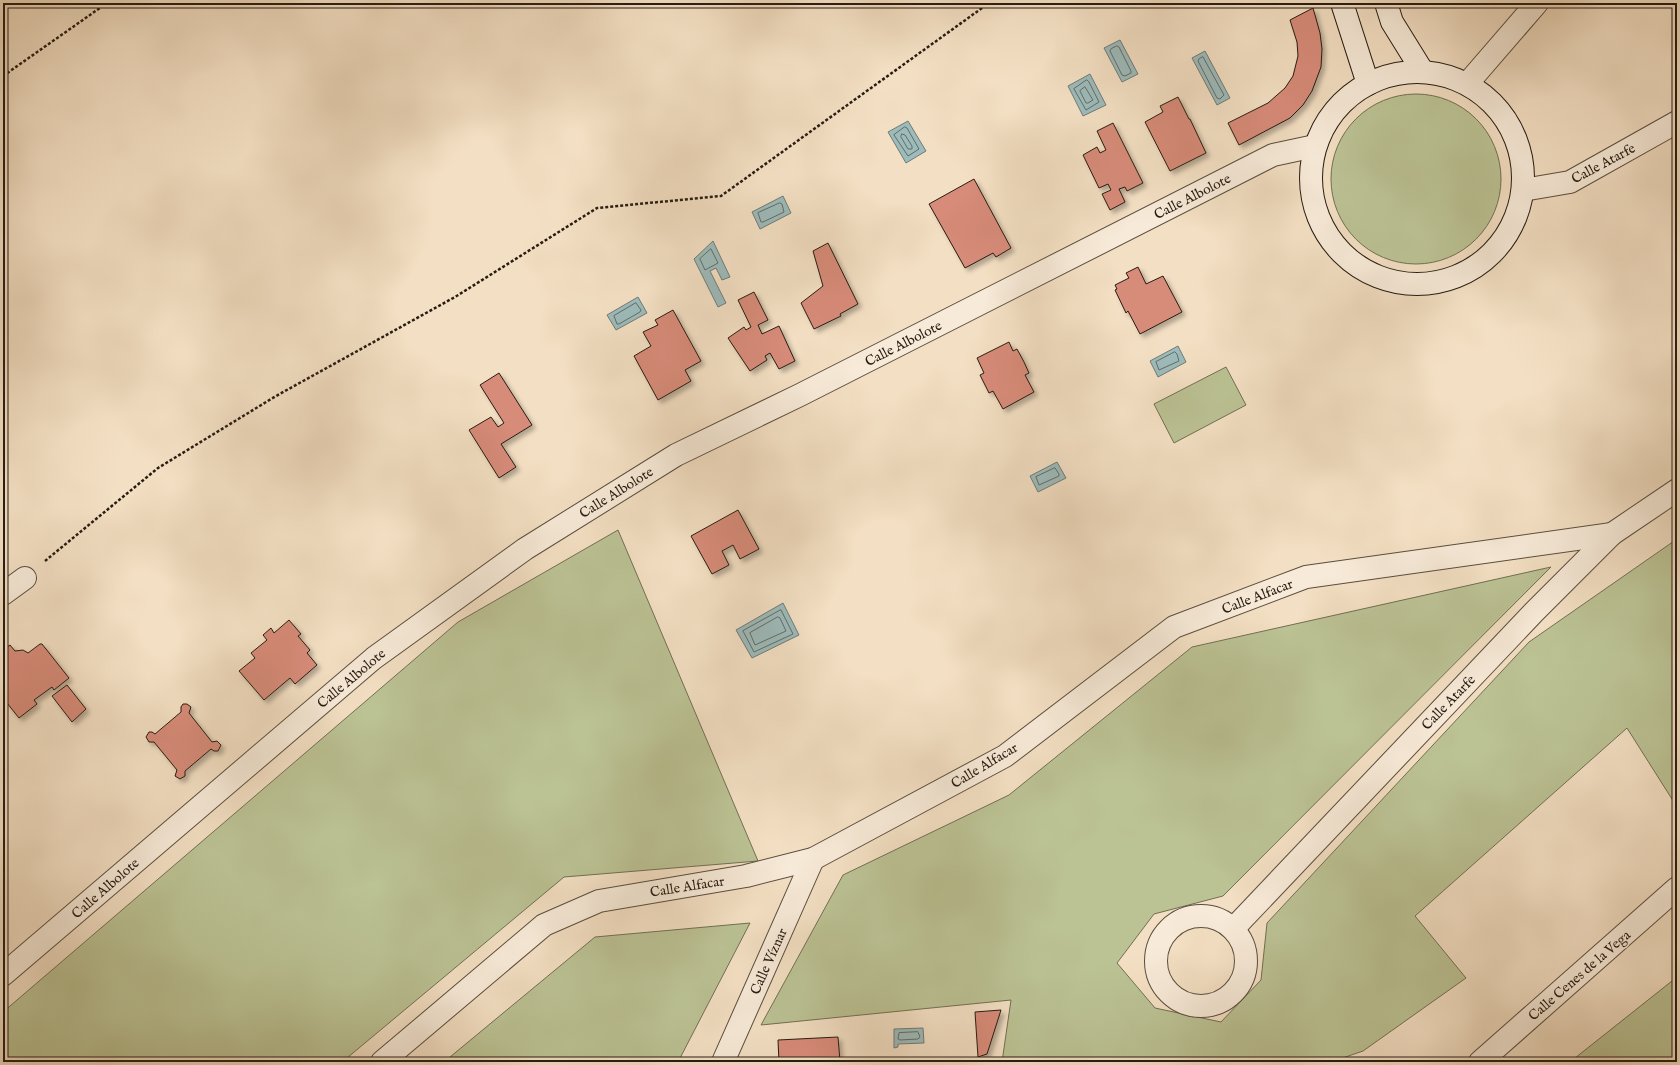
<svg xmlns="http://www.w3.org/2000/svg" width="1680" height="1065" font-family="'IM FELL English',serif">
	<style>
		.green { fill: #bbc294; stroke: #726f53 }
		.water { fill: #9dbbbb; stroke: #6e7b77 }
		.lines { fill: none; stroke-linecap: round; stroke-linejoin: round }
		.shore { stroke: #626c66; stroke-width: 1 }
		.building { fill: #d78b79; stroke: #281c12; filter: url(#shadow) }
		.street-casing { stroke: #5b4d3e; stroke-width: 24 }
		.secondary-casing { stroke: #281c12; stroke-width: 24 }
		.path { stroke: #281c12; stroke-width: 2.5; stroke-dasharray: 3 2; stroke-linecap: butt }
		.street { stroke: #f7ead8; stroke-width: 22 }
		.secondary { stroke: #f7ead8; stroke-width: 22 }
		.labels { text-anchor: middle; stroke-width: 3; stroke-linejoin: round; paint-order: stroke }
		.street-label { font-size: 14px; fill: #281c12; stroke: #f7ead8 }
	</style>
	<defs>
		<filter id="shadow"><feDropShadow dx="3.5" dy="3.5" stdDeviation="2" flood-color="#0004"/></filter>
	</defs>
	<rect width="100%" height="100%" fill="#f3dfc3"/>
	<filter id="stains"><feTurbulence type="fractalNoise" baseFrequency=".005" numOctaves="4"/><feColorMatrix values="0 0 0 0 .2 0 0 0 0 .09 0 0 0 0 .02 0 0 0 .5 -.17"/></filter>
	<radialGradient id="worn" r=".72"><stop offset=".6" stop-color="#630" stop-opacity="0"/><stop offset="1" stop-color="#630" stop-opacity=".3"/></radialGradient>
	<g class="green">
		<circle cx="1416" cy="179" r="85"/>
		<path d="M1226,367l20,38 -72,38 -20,-39z"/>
		<path d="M618,530l140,331 -194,16 -217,181 -2,4h-342v-50l455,-390z"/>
		<path d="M1677,539v268l-50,-79 -212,188 51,62 -103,73 -32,11h-329l9,-62 -250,25 82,-150 166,-80 183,-148 359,-80 -328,329 -69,18 -37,49 38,45 66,14 40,-42 6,-57 262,-281z"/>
		<path d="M750,923l-72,139h-234l151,-125z"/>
		<path d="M1677,977v85h-107z"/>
	</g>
	<g class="water">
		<path d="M1120,40l18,34 -16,8 -18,-34z"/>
		<path d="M1205,51l25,47 -13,7 -25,-47z"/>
		<path d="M1090,74l16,31 -23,11 -15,-30z"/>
		<path d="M908,121l18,30 -20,12 -18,-31z"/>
		<path d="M783,196l8,17 -31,16 -8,-17z"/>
		<path d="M713,241l17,36 -8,3 -6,-12 -6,3 16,32 -8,4 -24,-48z"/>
		<path d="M638,297l9,16 -31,17 -9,-15z"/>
		<path d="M1178,346l8,16 -28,15 -8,-16z"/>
		<path d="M1057,462l9,16 -28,14 -8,-16z"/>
		<path d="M783,603l16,32 -47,23 -16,-28z"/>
		<path d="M923,1028l1,15 -26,1v3l-4,1v-19z"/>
	</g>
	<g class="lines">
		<g class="shore">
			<path d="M1117,46l2,1 12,24v2l-6,3 -3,-1 -12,-24 1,-2z"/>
			<path d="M1203,57l21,38 -4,4 -3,-1 -19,-37 1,-2z"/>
			<path d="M1087,80l2,2 10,20 -13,8 -12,-21z"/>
			<path d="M1085,87l8,13 -5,3h-2l-6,-12z"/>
			<path d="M905,127l2,1 12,21 -11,7 -14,-21z"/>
			<path d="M902,134l3,1 7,11v3h-4l-7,-12z"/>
			<path d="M780,203l2,1 2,8 -21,10h-2l-3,-9z"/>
			<path d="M711,249l7,14 -13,7 -5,-11z"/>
			<path d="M636,303l5,7 -1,2 -21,12h-2l-3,-8z"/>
			<path d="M1175,352l2,2 2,7 -20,9 -3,-8z"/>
			<path d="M1055,468l4,6v2l-20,9 -3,-8z"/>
			<path d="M781,610l12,24 -39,18 -11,-21z"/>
			<path d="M778,617l2,1 6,13 -31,14 -5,-12z"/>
			<path d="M918,1032l2,5 -2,2 -18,1 -2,-1 1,-6z"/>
		</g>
	</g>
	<g class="building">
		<path d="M1313,8l7,25 2,16 -1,18 -9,24 -9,14 -13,13 -51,27 -11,-22 40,-20 17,-15 8,-12 5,-20 -1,-14 -7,-22z"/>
		<path d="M1178,97l11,22h1l16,34 -36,18 -25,-49 18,-10 -3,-6z"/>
		<path d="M1113,123l30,60 -16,8 -2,-4 -6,2 6,13 -15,8 -8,-16 9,-4 -3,-6 -9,4 -16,-33 14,-8 3,6 6,-3 -9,-19z"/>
		<path d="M974,179l37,69 -15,9 -3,-4 -28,15 -36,-64z"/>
		<path d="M828,243l30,61 -18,10 1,2 -27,13 -13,-26 22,-17 -10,-35z"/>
		<path d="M1138,267l8,17 17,-8 19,36 -42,22 -12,-23 -2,2 -11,-23 2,-1 -2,-4 14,-7 -3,-5z"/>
		<path d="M754,292l14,28 -10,5 4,9 17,-8 16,35 -16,8 -9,-16 -5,3 2,4 -17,11 -22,-33 16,-11 2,3 5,-3 -13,-27z"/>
		<path d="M673,310l28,51 -16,9 6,11 -33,19 -24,-44 17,-10 -8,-14 15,-7 -3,-5z"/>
		<path d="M1009,342l4,9 4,-2 7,13 5,11 -4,2 9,17 -31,17 -10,-18 -4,2 -9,-18 4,-2 -7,-15z"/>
		<path d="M499,373l33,52 -31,19 15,23 -17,11 -30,-48 22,-13 7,10 6,-4 -24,-38z"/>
		<path d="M738,510l21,39 -19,10 -7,-14 -11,6 7,14 -17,9 -21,-38z"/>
		<path d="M289,620l12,14 -3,2 12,14 -3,3 10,12 -22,19 -5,-6 -26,22 -25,-29 16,-13 -4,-5 16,-13 -4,-5 8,-7 3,5z"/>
		<path d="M40,644h2l27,34 -15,12 -2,-3 -18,13 3,4 -18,14 -16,-20v-48l7,-5 5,6 8,-1 5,3z"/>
		<path d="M67,685l19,24 -14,13 -20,-26z"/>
		<path d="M183,704h4l4,3 -2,6 23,29 5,-1 4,4 -3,6h-4l-3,-2 -26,22v5l-5,3 -5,-3 2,-6 -23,-28h-5l-3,-5 3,-5h3l3,2 26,-22v-5z"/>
		<path d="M1001,1010l-14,44 -9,3 -3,-45z"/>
		<path d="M838,1037l2,24 -61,1 -1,-22z"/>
	</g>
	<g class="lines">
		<defs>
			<g id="street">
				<path d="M1467,84l70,-81"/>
				<path d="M1523,190l47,-8 107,-60"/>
				<path d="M3,594l22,-16"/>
				<circle cx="1201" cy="961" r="45"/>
				<path d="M1233,929l301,-317 78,-78 65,-44"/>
				<path d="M3,975l371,-317 151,-109 151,-94 124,-60 473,-240 42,-9"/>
				<path d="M382,1062l162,-137 55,-24 147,-25 67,-17 192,-103 169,-129 132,-50 306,-43"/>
				<path d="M723,1062l90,-203"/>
				<path d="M1480,1062l197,-174"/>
			</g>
			<g id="secondary">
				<path d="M1342,3l26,81"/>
				<path d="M1386,3l6,19 31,50"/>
				<circle cx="1417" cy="178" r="106"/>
			</g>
		</defs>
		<use href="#street" class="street-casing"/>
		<use href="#secondary" class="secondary-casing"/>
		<g class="path">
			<path d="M3,76l104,-73"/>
			<path d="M45,561l113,-93 118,-72 179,-99 142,-89 124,-12 268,-193"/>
		</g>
		<use href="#street" class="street"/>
		<use href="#secondary" class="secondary"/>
	</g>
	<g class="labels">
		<g class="street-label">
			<text transform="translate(1603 163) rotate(-28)" y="5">Calle Atarfe</text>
			<text transform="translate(1192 196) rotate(-27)" y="5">Calle Albolote</text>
			<text transform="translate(903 343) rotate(-27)" y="5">Calle Albolote</text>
			<text transform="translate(616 492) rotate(-32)" y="5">Calle Albolote</text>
			<text transform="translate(1257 596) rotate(-21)" y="5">Calle Alfacar</text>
			<text transform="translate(351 678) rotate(-40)" y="5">Calle Albolote</text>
			<text transform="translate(1448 702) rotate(-46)" y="5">Calle Atarfe</text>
			<text transform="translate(984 765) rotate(-31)" y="5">Calle Alfacar</text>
			<text transform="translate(687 886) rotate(-9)" y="5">Calle Alfacar</text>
			<text transform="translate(105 888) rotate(-41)" y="5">Calle Albolote</text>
			<text transform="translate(768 961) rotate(-66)" y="5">Calle Víznar</text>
			<text transform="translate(1579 975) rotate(-41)" y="5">Calle Cenes de la Vega</text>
		</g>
	</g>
	<rect width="1680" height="1065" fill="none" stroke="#f3dfc3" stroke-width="16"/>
	<rect x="4" y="4" width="1672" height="1057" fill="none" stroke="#281c12" stroke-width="2"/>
	<rect x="8" y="8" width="1664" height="1049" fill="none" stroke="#281c12"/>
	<rect width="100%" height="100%" filter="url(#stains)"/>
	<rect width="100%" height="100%" fill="url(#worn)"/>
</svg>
